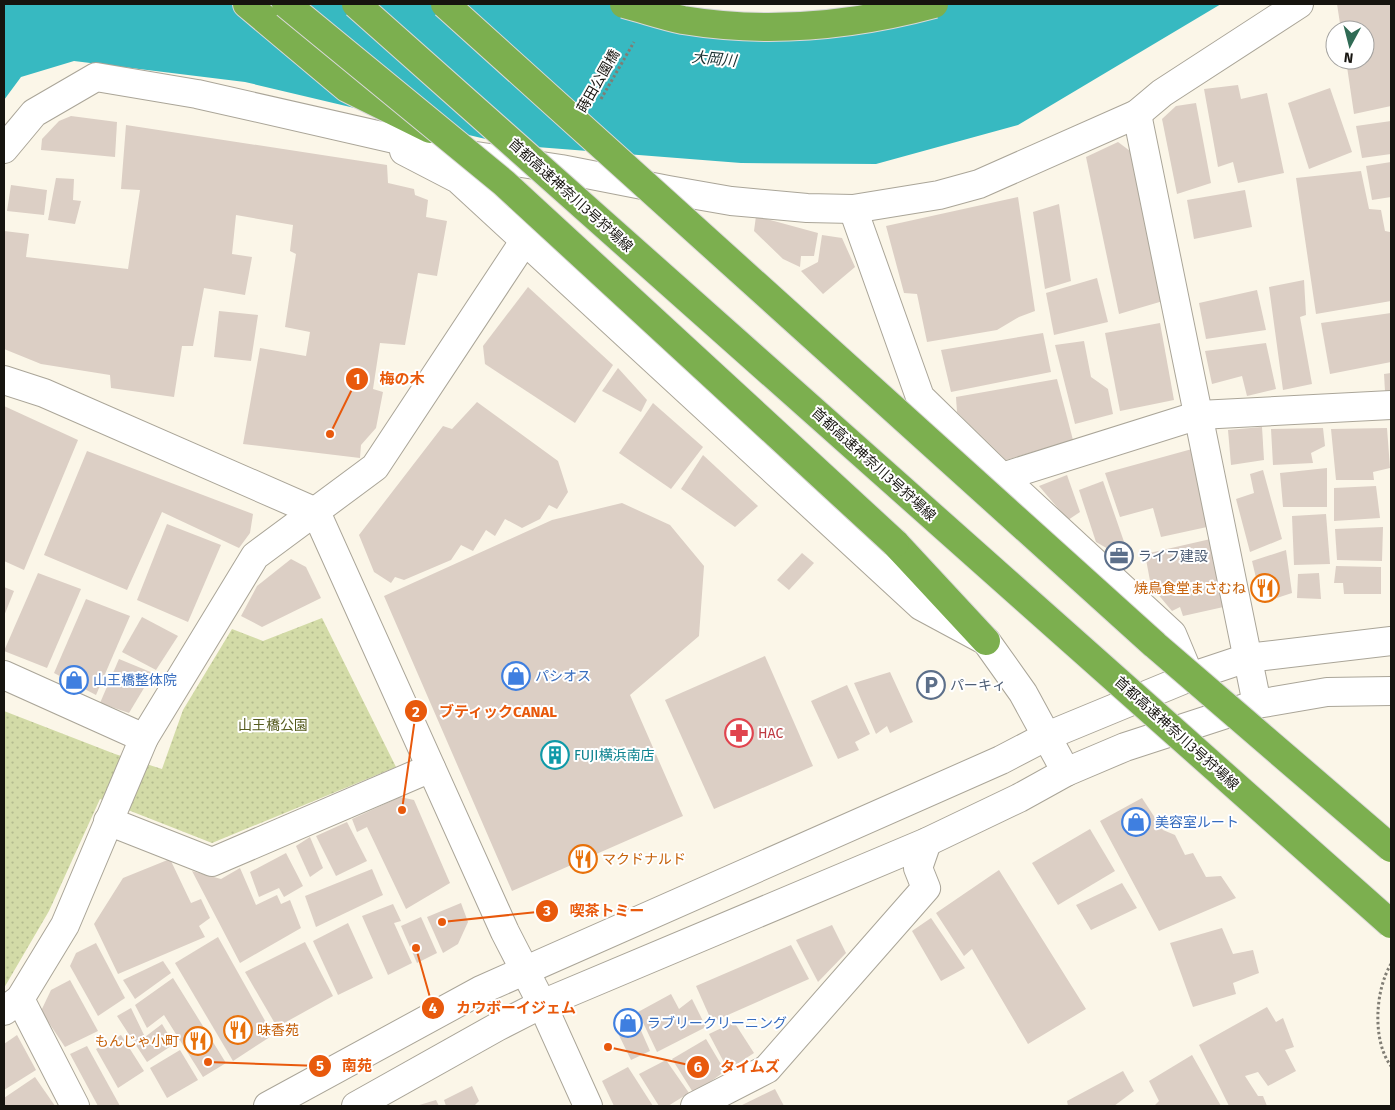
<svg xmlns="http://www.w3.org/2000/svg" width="1395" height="1110" font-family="'Fira Sans','Noto Sans JP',sans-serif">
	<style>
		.park { fill: url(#park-dots) }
		.water { fill: #37b9c1 }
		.building { fill: #dccfc5 }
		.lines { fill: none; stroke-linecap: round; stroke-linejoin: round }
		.street-casing { stroke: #aaa598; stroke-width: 30 }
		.secondary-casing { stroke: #aaa598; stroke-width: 30 }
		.highway-casing { stroke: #dad9d9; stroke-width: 30 }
		.path { stroke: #807d74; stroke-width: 3; stroke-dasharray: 2.5 2.5; stroke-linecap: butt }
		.street { stroke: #fff; stroke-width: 28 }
		.secondary { stroke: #fff; stroke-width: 28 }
		.highway { stroke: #7caf4f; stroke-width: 28 }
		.highway-bridge-casing { stroke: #dad9d9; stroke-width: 30; stroke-linecap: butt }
		.highway-bridge { stroke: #7caf4f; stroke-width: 28 }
		.labels { text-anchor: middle; stroke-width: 4; stroke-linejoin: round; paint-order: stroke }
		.street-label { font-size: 14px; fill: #16140f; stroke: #fff }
		.service-label { font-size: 14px; fill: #4e5e75; stroke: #fff; text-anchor: start }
		.food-label { font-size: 14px; fill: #c56008; stroke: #fff; text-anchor: end }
		.shop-label { font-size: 14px; fill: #366cbe; stroke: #fff; text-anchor: start }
		.park-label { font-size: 14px; fill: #555b1e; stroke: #fff }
		.health-label { font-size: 14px; fill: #be3a42; stroke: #fff; text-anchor: start }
		.culture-label { font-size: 14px; fill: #0d838f; stroke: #fff; text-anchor: start }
		.water-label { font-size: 15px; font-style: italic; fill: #182e2f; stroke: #fff }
		.leader { fill: none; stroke: #e8590c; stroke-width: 2 }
		.callout-dot { fill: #e8590c; stroke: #fff; stroke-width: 2 }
		.mark-label { font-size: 15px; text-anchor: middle; font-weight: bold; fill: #fff }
		.callout-label { font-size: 15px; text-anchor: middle; font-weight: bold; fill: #e8590c; stroke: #fff; stroke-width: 4; stroke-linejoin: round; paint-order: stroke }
	</style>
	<defs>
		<pattern id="park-dots" width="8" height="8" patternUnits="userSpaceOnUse" patternTransform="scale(1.25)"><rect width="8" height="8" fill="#d3dba7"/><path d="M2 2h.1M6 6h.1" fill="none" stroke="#b4bb8f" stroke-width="1.8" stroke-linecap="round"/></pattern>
	</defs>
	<rect width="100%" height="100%" fill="#fbf6e8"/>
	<path class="park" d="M322,618l74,149 -184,76 -112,-44 -51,112 -45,77v-277l111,43 47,15 21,-59 49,-81 31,12z"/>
	<path class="water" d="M4,4h608l165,27 127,-27h317l-203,121 -142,39 -135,-1 -230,-18 -266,-63 -171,-21 -53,16 -17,23z"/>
	<g class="building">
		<path d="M1337,4h54v102l-37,8 -8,-54h19v-30h-24z"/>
		<path d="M1238,85l3,14 26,-6 17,80 -46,10 -5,-21 -15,5 -14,-78z"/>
		<path d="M1330,88l22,64 -43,17 -21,-66z"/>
		<path d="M1196,103l15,80 -34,11 -15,-75 14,-13z"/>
		<path d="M71,116l46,6 -2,35 -74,-7 1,-11 17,-18z"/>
		<path d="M1391,121v33l-29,4 -6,-32z"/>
		<path d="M126,125l261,40 1,18 26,6 1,6 13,5 -2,17 21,4 -10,55 -19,-3 -13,72 -25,-2 -7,46 10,3 -7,36 -15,17 -1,13 -117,-14 17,-96 46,8 4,-24 -25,-5 11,-73 -6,-3 3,-26 -57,-10 -4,39 20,3 -7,38 -41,-7 -11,58h-11l-8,51 -63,-9 -1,-13 -69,-11 -37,-15v-118l25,3 -3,23 102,12 12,-79 -19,-1z"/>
		<path d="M1118,142l16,12 29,147 -44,13 -33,-157z"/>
		<path d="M1391,162v35l-19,3 -6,-34z"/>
		<path d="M1361,171l8,38 12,1 4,21 5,1 1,69 -75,13 -20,-136z"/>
		<path d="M56,178l18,1 -1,21 8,1 -6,23 -27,-4z"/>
		<path d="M11,185l36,5 -3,25 -37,-4z"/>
		<path d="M1245,190l7,37 -58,12 -7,-39z"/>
		<path d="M1018,197l17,114 -16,6 -22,13 -70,12 -10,-48 -13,-1 -18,-67z"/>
		<path d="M1059,204l12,77 -26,8 -12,-77z"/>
		<path d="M756,216l62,17 -4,23h-13l-1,11 -17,-8 -29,-28z"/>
		<path d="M822,235l20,3 13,29 -32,27 -22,-23 17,-9z"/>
		<path d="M1097,278l11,44 -54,13 -8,-42z"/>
		<path d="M1304,280l2,35 -6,2 12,67 -29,6 -14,-103z"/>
		<path d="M528,287l85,78 -38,58 -90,-59 -2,-18z"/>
		<path d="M1257,290l9,40 -60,9 -7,-36z"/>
		<path d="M219,311l39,4 -7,46 -37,-4z"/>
		<path d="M1391,313v49l-61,12 -9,-51z"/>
		<path d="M1160,323l14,77 -54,11 -15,-78z"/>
		<path d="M1043,333l8,39 -100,20 -10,-42z"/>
		<path d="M1084,341l7,36 17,12 5,25 -38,10 -20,-79z"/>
		<path d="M1266,343l10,46 -29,7 -5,-20 -30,8 -7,-33z"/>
		<path d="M618,368l29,32 -6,12 -39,-21z"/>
		<path d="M1391,373v18h-6l-1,-17z"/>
		<path d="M1057,379l16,61 -67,20 -49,-48 -1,-15z"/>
		<path d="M477,402l81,59 10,31 -11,17 -8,-4 -9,14 -18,9 -17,-9 -10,17 -9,-6 -13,21 -12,-6 -10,15 -47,20 -9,-3 -4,6 -17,-11 -15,-37 84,-109 9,3z"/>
		<path d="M653,403l50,44 -32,42 -52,-36z"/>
		<path d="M4,406l74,34 -54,130 -20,-9z"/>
		<path d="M1262,427l2,33 -33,5 -3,-35z"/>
		<path d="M1323,428l2,18 -14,7 2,10 -40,2 -2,-36z"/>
		<path d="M1387,428l3,40 -17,4 1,8h-38l-5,-51z"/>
		<path d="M1192,449l15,78 -46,10 -8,-29 -33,9 -15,-44z"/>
		<path d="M87,451l166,63 -3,19 -11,15 -77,-36 -35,78 -83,-35z"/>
		<path d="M703,455l55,51 -23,21 -54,-38z"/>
		<path d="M1327,468v39h-44l-3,-34z"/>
		<path d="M1263,470l19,69 -32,13 -14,-53 18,-6 -4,-19z"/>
		<path d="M1067,475l13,37 -12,8 -29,-34z"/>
		<path d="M1103,481l28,81 -35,-20 -17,-52z"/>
		<path d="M1376,486l4,32 -46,3v-33z"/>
		<path d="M622,503l48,22 34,41 -5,70 -69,59 53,121 -171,75 -128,-295 168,-76z"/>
		<path d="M1326,514l4,50 -36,1 -2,-49z"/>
		<path d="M167,524l54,21 -33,77 -51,-22z"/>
		<path d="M1383,527l-1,34 -45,-1 -2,-31z"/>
		<path d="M1215,538l13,68 -45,10 -3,-9 -8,4 -21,-25 -6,-32z"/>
		<path d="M1286,550l6,43 -30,10 -10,-42z"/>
		<path d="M802,553l12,10 -25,27 -12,-10z"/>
		<path d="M291,559l15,8 15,31 -59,29 -21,-11 16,-30z"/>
		<path d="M1336,566l45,1v27h-37l-1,-11h-9z"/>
		<path d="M38,573l43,16 -34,79 -43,-17z"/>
		<path d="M1319,573l2,26 -24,-1 1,-24z"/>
		<path d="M4,587l10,4 -10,25z"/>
		<path d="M86,599l44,17 -34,79 -42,-22z"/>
		<path d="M142,617l36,19 -22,34 -34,-18z"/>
		<path d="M765,656l48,110 -99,43 -49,-109z"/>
		<path d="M119,659l34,14 -24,40 -29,-10z"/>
		<path d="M890,672l23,50 -23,11 -3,-7 -11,8 -22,-51z"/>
		<path d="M847,685l23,49 -15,8 4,8 -21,9 -27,-58z"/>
		<path d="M400,797l14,3 36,83 -44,26 -39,-82 -10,5 -5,-13z"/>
		<path d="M1142,798l21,32 12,5 10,20 8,-2 13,24 15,-1 15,22 -77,33 -59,-110z"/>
		<path d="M347,822l20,39 -31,15 -20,-40z"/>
		<path d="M1090,829l25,42 -57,34 -26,-42z"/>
		<path d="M310,837l13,31 -13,9 -14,-31z"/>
		<path d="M286,853l17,33 -19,11 -5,-9 -20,9 -9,-25z"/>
		<path d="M170,859l21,44 10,-4 9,19 -11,8 6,11 -87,37 -24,-50 29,-46z"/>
		<path d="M240,868l16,37 21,-10 4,9 9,-4 11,28 -61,35 -48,-92 29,8z"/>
		<path d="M372,869l11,26 -67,32 -11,-31z"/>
		<path d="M999,870l87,139 -58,35 -56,-95 -8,7 -28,-43z"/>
		<path d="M1122,883l15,25 -46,22 -15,-25z"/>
		<path d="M461,903l7,19 -10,22 -15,9 -16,-36z"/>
		<path d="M393,904l8,17 -7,2 18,40 -24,12 -26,-59z"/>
		<path d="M421,917l16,36 -20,10 -16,-37z"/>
		<path d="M931,918l34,50 -24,13 -29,-50z"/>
		<path d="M348,923l25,55 -35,17 -25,-54z"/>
		<path d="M832,925l14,28 -28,29 -22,-42z"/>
		<path d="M1222,928l11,26 20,-4 6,23 -26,10 3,11 -43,13 -23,-64z"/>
		<path d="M218,937l55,98 -40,26 -58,-98z"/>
		<path d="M305,942l28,54 -56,31 -32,-55z"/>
		<path d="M96,943l29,55 -27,18 -28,-50 6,-13z"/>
		<path d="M791,945l18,34 -97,43 -16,-36z"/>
		<path d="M163,961l8,12 -36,26 -12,-19z"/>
		<path d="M173,978l53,85 -23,14 -39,-62 -17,13 -12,-23z"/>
		<path d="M70,980l28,51 -33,16 -24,-36 10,-21z"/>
		<path d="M671,994l8,15 13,-10 14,28 -49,25 -19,-40z"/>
		<path d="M1267,1007l9,15 7,-4 11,29 -9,3 11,21 -28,15 -10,-14 -13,4 13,20h5l4,10h-38l-30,-61z"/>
		<path d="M131,1008l14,29 17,-13 12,20 -27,18 -30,-46z"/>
		<path d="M635,1017l15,34 -19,9 -16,-33z"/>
		<path d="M734,1022l20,31 -26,17 -19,-36z"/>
		<path d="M17,1035l19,35 -32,20v-46z"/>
		<path d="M121,1035l23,36 -26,17 -22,-39z"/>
		<path d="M706,1039l19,32 -31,23 -22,-35z"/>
		<path d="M87,1046l33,60h-22l-28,-52z"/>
		<path d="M180,1050l18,30 -31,18 -17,-30z"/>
		<path d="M1192,1055l29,51h-67l5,-5 -10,-20z"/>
		<path d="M666,1060l23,33 -21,13h-9l-20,-32z"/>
		<path d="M628,1067l25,39h-39l-12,-25z"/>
		<path d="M1123,1071l11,20 -20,15h-46l-1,-5z"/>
		<path d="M35,1077l20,29h-51v-8z"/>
		<path d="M472,1086l7,15 -5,5h-28l-2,-6z"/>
		<path d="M775,1089l9,17h-44z"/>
		<path d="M436,1100l3,6h-23z"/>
	</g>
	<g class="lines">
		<defs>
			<g id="street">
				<path d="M1137,114l120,590"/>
				<path d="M4,149l30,-36 62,-36 101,17 259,59 105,16 107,21 63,11 76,7 46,1 86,-14 40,-11 158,-70 25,-21 137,-89"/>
				<path d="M404,151l54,28 463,427 65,35 37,52 43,79"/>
				<path d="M853,209l67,188 82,80 197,-62 192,-10"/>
				<path d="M1002,477l170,157 18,43"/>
				<path d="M316,512l189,420 37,72 46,102"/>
				<path d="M4,675l140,63"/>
				<path d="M108,821l104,41 219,-94"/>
				<path d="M20,999l55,107"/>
				<path d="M4,1011l16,-12 45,-74 79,-187 111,-182 120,-89 150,-227"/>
				<path d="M695,1106l72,-37 159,-181 -8,-20 9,-26"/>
			</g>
			<g id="secondary">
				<path d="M4,380l40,13 272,119"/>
				<path d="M268,1106l213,-116 520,-230 46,-24 143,-59 57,-19 144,-17"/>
				<path d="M356,1106l141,-79 45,-23 385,-162 92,-44 47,-26 59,-25 132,-43 70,-12 64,-1"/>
			</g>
			<g id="highway">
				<path d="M247,4l100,84 83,41"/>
				<path d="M895,543l91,98"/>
			</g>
		</defs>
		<use href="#street" class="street-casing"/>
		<use href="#secondary" class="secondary-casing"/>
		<use href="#highway" class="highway-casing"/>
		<g class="path">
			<path d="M601,99l33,-57"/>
			<path d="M1391,964c-16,26 -19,77 0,102"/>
		</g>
		<use href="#street" class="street"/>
		<use href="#secondary" class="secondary"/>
		<use href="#highway" class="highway"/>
		<defs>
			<g id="highway-bridge">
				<path d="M286,4l218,179 391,360"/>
				<path d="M356,4l1035,920"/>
				<path d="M445,4l710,641 236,203"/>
				<path d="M624,4c20,5 39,12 59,16 85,14 169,6 251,-16"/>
			</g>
		</defs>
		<use href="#highway-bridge" class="highway-bridge-casing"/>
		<use href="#highway-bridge" class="highway-bridge"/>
	</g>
	<defs>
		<symbol id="office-ring" viewBox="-11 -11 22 22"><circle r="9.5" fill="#fff" stroke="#5c6f8a" stroke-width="1.5"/><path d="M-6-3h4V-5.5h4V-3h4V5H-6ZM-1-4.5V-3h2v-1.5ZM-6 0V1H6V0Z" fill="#5c6f8a"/></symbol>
		<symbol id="restaurant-ring" viewBox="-11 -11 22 22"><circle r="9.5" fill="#fff" stroke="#e8710a" stroke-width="1.5"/><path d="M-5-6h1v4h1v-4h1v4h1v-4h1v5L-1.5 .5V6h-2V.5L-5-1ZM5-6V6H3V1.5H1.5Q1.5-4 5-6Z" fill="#e8710a"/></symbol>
		<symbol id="shop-ring" viewBox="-11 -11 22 22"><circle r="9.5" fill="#fff" stroke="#3f7fe0" stroke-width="1.5"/><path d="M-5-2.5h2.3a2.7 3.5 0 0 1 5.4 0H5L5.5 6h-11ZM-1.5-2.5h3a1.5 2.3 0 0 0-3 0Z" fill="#3f7fe0"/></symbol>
		<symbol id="parking-ring" viewBox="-11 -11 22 22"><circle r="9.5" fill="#fff" stroke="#5c6f8a" stroke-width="1.5"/><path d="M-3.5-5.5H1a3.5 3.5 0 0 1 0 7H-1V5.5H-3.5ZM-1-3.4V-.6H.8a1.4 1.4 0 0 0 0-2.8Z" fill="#5c6f8a"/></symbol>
		<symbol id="pharmacy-ring" viewBox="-11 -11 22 22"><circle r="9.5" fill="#fff" stroke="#e0444e" stroke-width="1.5"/><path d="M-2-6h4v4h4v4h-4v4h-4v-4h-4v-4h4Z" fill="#e0444e"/></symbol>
		<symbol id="building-ring" viewBox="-11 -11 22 22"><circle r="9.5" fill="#fff" stroke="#0f9aa8" stroke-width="1.5"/><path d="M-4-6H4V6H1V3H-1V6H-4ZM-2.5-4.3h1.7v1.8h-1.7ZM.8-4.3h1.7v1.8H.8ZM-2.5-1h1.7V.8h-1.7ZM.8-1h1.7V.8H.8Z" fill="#0f9aa8"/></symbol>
	</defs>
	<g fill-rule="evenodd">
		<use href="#office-ring" x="1103" y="540" width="32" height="32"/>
		<use href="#restaurant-ring" x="1249" y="572" width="32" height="32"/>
		<use href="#shop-ring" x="500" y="660" width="32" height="32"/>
		<use href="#shop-ring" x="58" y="664" width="32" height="32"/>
		<use href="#parking-ring" x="915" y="669" width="32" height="32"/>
		<use href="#pharmacy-ring" x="723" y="717" width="32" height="32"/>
		<use href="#building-ring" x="539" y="739" width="32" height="32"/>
		<use href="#shop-ring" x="1120" y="806" width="32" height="32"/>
		<use href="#restaurant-ring" x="567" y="843" width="32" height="32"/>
		<use href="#shop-ring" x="612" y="1007" width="32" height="32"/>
		<use href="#restaurant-ring" x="222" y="1014" width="32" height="32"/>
		<use href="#restaurant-ring" x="182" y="1025" width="32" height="32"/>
	</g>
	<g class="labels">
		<g class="street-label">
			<text transform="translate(598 81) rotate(-60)" y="5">蒔田公園橋</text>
			<text transform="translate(571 195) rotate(42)" y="5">首都高速神奈川3号狩場線</text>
			<text transform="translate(874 464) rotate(42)" y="5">首都高速神奈川3号狩場線</text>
			<text transform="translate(1177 733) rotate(42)" y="5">首都高速神奈川3号狩場線</text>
		</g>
		<g class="service-label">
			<text x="1138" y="561">ライフ建設</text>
			<text x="950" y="690">パーキィ</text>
		</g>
		<g class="food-label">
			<text x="1246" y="593">焼鳥食堂まさむね</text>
			<text x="602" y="864" text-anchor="start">マクドナルド</text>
			<text x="257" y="1035" text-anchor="start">味香苑</text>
			<text x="179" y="1046">もんじゃ小町</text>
		</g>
		<g class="shop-label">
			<text x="535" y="681">パシオス</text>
			<text x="93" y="685">山王橋整体院</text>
			<text x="1155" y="827">美容室ルート</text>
			<text x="647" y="1028">ラブリークリーニング</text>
		</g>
		<g class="park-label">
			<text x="273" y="730">山王橋公園</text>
		</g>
		<g class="health-label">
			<text x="758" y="738">HAC</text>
		</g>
		<g class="culture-label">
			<text x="574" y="760">FUJI横浜南店</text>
		</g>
		<g class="water-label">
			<text transform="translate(714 59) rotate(5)" y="5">大岡川</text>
		</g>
	</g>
	<path class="leader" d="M330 434L357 379M402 810L416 711M442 922L547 911M416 948L433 1008M208 1062L320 1066M608 1047L698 1067"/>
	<g class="callout-dot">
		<circle cx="330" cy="434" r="5"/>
		<circle cx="402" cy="810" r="5"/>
		<circle cx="442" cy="922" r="5"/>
		<circle cx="416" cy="948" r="5"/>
		<circle cx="208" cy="1062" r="5"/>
		<circle cx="608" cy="1047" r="5"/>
		<circle cx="357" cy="379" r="12"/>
		<circle cx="416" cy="711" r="12"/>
		<circle cx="547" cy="911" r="12"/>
		<circle cx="433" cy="1008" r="12"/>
		<circle cx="320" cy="1066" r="12"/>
		<circle cx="698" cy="1067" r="12"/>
	</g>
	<g class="mark-label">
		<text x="357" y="384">1</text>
		<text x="416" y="717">2</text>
		<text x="547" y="916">3</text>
		<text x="433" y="1013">4</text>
		<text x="320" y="1071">5</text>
		<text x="698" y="1072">6</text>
	</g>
	<g class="callout-label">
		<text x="402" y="384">梅の木</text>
		<text x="498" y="717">ブティックCANAL</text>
		<text x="607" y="916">喫茶トミー</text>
		<text x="516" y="1013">カウボーイジェム</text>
		<text x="357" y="1071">南苑</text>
		<text x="750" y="1072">タイムズ</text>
	</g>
	<rect width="1395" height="1110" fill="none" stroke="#16140f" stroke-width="10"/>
	<g transform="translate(1350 45) rotate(187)"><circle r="24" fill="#ffffff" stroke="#a2a19f"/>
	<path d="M0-4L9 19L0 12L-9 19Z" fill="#306b55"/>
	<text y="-8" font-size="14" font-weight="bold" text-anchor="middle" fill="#16140f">N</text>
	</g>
</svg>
